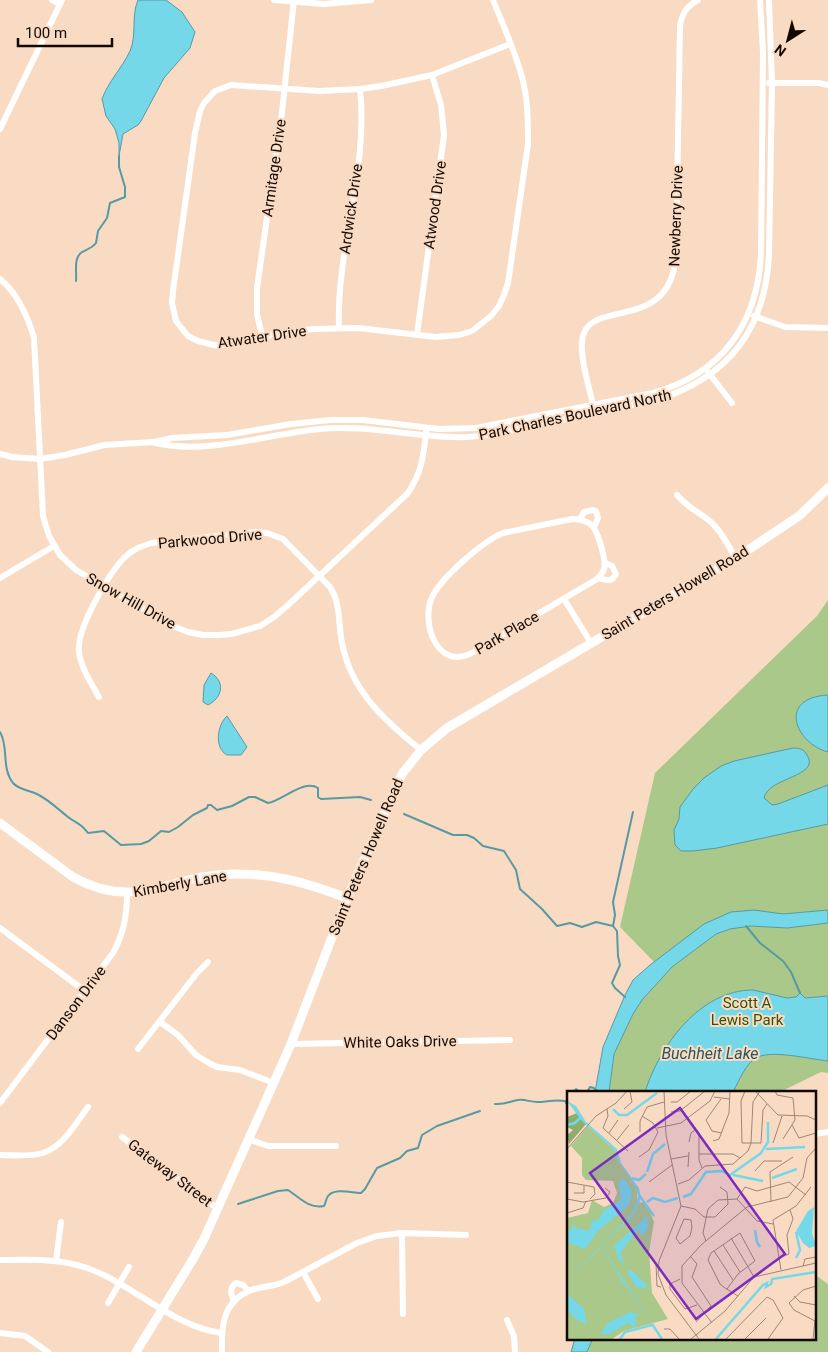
<svg xmlns="http://www.w3.org/2000/svg" width="828" height="1352" font-family="Roboto,sans-serif">
	<style>
		.green { fill: #a9c889 }
		.water { fill: #74d8e9; stroke: #579aa4 }
		.lines { fill: none; stroke-linecap: round; stroke-linejoin: round }
		.stream { stroke: #579aa4; stroke-width: 2 }
		.street { stroke: #fff; stroke-width: 6 }
		.secondary { stroke: #fff; stroke-width: 9 }
		.labels { text-anchor: middle; stroke-width: 4; stroke-linejoin: round; paint-order: stroke }
		.street-label { font-size: 15px; fill: #130903; stroke: #f9dbc3 }
		.park-label { font-size: 15px; fill: #36520a; stroke: #f9dbc3 }
		.water-label { font-size: 16px; font-style: italic; fill: #29565e; stroke: #f9dbc3 }
		.inset-river { fill: none; stroke: #74d8e9; stroke-width: 2.5 }
		.inset-road { fill: none; stroke: #9d8776; stroke-width: 1 }
		.view { fill: #7b2cbf; fill-opacity: 0.15; stroke: #7b2cbf; stroke-width: 2.5 }
		.inset-edge { fill: none; stroke: #130903; stroke-width: 2.5 }
	</style>
	<rect width="100%" height="100%" fill="#f9dbc3"/>
	<g class="green">
		<path d="M828,600v311l-104,14 -67,40 -37,-38 35,-154 162,-157z"/>
		<path d="M828,923v150l-7,-1 -41,20h-171l5,-38 19,-40 9,-14 30,-33 44,-33 14,-5 21,-3 36,2z"/>
		<path d="M814,1274l14,10v68h-241l6,-14h221z"/>
	</g>
	<g class="water">
		<path d="M138,0h28l16,12 13,20 -5,16 -26,30 -23,43 -3,4 -15,9 -4,22v-13l-4,-14 -9,-13 -4,-17c6,-17 20,-31 28,-48 7,-16 1,-35 8,-51z"/>
		<path d="M211,673c15,9 11,25 -3,32l-5,-3 1,-17z"/>
		<path d="M828,695v57c-33,-9 -51,-54 0,-57z"/>
		<path d="M227,716l20,31 -6,8h-14c-13,-7 -10,-30 0,-39z"/>
		<path d="M793,748c6,0 11,1 14,7 14,22 -39,22 -43,43l8,7 6,-1 50,-19v39l-111,24 -24,3h-12l-6,-6 -1,-15 5,-11 1,-12 13,-18 11,-11 17,-12 13,-5z"/>
		<path d="M754,910l29,4 45,-4v13l-41,5 -36,-2 -21,3 -14,5 -44,33 -30,33 -9,14 -19,40 -5,38h-14l8,-45 22,-52 8,-15 17,-15 54,-41 27,-12z"/>
		<path d="M753,990l34,8 9,-1 4,-4 5,5 23,-2v65c-18,-2 -55,-11 -70,-4 -12,5 -19,24 -25,35h-88c15,-47 55,-102 108,-102z"/>
		<path d="M575,1338h18l-6,14h-16z"/>
	</g>
	<g class="lines">
		<g class="stream">
			<path d="M76,281c1,-9 -3,-23 6,-29 6,-3 10,-4 14,-9l2,-12 9,-13 3,-15 15,-6v-10l-6,-20v-11"/>
			<path d="M0,732c9,15 1,36 13,51 6,7 16,7 24,11 12,6 21,15 31,23 9,7 12,5 20,16l16,-2 17,14 20,-1 8,-3 12,-10 8,1 9,-5 15,-12 14,-7 1,-3h3l6,5 15,-4 17,-9h6l13,6c15,-3 36,-24 50,-15v9l3,2 39,-2 11,3"/>
			<path d="M404,814l49,21h14l7,3 9,8 21,5 12,19 4,19 22,20 15,17 13,-3 12,4 14,-5 17,4 4,5 1,25 2,9 -8,18 3,5 10,9"/>
			<path d="M613,926l2,-11 -2,-13 20,-90"/>
			<path d="M746,926l14,17 23,18 8,11 9,21"/>
			<path d="M574,1092l2,-3 4,3"/>
			<path d="M587,1092l3,-5 4,1 4,4"/>
			<path d="M495,1104c10,1 15,-3 23,-4 7,-1 12,2 19,2 10,0 17,-3 28,-1l3,5"/>
			<path d="M238,1204l40,-13 10,-1c12,8 21,19 36,16 2,-3 2,-9 5,-11 7,-7 23,-2 32,-2l4,-4 12,-21 23,-10 7,-7 11,-3 4,-13 15,-9 43,-15"/>
		</g>
		<g class="street">
			<path d="M52,0l8,4"/>
			<path d="M274,0l50,4 47,-4"/>
			<path d="M493,0c10,25 22,51 29,77 6,22 6,44 6,67l-20,139 -4,12 -5,11 -8,10 -19,15 -13,4 -23,2 -78,-9 -45,1 -32,4 -63,13 -20,-5 -10,-5 -12,-15 -4,-18 1,-12 22,-158 5,-22 4,-8 11,-12 16,-6 88,6 41,-2 21,-3 51,-11 78,-31"/>
			<path d="M769,83h50l9,2"/>
			<path d="M0,129l62,-129"/>
			<path d="M0,279c17,14 28,38 34,59l9,178 6,20 11,19 16,15 97,56 15,6 15,3h16l13,-1 28,-8 14,-9 13,-11 120,-112c14,-19 17,-39 19,-62"/>
			<path d="M754,316l31,11 43,1"/>
			<path d="M339,328c-3,-80 30,-159 21,-239"/>
			<path d="M417,335l27,-200 -3,-30 -9,-30"/>
			<path d="M262,336l-5,-22v-26l25,-176 12,-112"/>
			<path d="M708,372l24,31"/>
			<path d="M594,409c-4,-19 -14,-50 -12,-68 4,-46 89,-4 94,-87l4,-228c2,-13 7,-20 18,-26"/>
			<path d="M155,443c54,12 112,-9 165,-14 50,-5 98,10 147,8 25,-1 50,-8 75,-13 38,-8 76,-16 115,-24 71,-23 108,-69 112,-145l3,-172 -3,-83"/>
			<path d="M0,454l12,3 28,2 25,-4 39,-10 50,-3 18,-4 55,-3 64,-11 39,-4h33l76,9 37,-1 177,-35c68,-19 104,-68 108,-138l2,-203 -3,-52"/>
			<path d="M677,495c11,13 22,17 34,27 11,10 17,24 25,36"/>
			<path d="M572,519c22,0 25,12 30,30 1,6 4,14 2,20 -1,4 -4,7 -7,10l-127,75c-34,15 -49,-32 -38,-57 10,-20 51,-56 71,-64z"/>
			<path d="M580,519l4,-7 9,-2 3,1 2,7 -4,9"/>
			<path d="M0,578l54,-32"/>
			<path d="M598,578c8,2 14,5 18,-4l-4,-8 -7,-3"/>
			<path d="M564,599l27,44"/>
			<path d="M99,697c-8,-14 -18,-29 -20,-45 -3,-23 30,-79 46,-95 8,-8 17,-11 27,-14l105,-11 10,1 16,6 47,48c11,17 8,37 12,56 9,48 43,78 79,107"/>
			<path d="M0,928l85,63"/>
			<path d="M160,1022l18,13 18,20 13,8 8,4 23,3 34,13"/>
			<path d="M291,1044l219,-4"/>
			<path d="M138,1049l59,-76 11,-11"/>
			<path d="M0,1103l113,-150c11,-20 14,-38 14,-60"/>
			<path d="M814,1134l14,-2"/>
			<path d="M122,1137l95,71"/>
			<path d="M248,1139l20,7h68"/>
			<path d="M0,1155c13,0 30,2 43,-2 20,-6 33,-30 45,-46"/>
			<path d="M402,1233l1,81"/>
			<path d="M0,1260c30,0 59,-2 87,8 46,16 86,59 135,65"/>
			<path d="M56,1261l5,-39"/>
			<path d="M303,1272l15,27"/>
			<path d="M234,1302c-3,-8 -5,-14 2,-19l7,2 6,6"/>
			<path d="M108,1303l21,-36"/>
			<path d="M507,1320l7,16 1,16"/>
			<path d="M0,1333l25,3 23,16"/>
			<path d="M222,1352c-1,-25 1,-50 27,-61 11,-5 24,-4 35,-9l73,-39 20,-7 25,-3 64,2"/>
		</g>
		<g class="secondary">
			<path d="M0,823l73,54c62,35 97,-2 159,-3 42,-1 75,9 115,24"/>
			<path d="M136,1352l57,-93 11,-20 87,-195 56,-146 55,-124 19,-24 26,-22 289,-170 63,-42 29,-28"/>
		</g>
	</g>
	<g class="labels">
		<g class="street-label">
			<text transform="translate(274 168) rotate(-82)" y="5">Armitage Drive</text>
			<text transform="translate(435 205) rotate(-82)" y="5">Atwood Drive</text>
			<text transform="translate(351 209) rotate(-82)" y="5">Ardwick Drive</text>
			<text transform="translate(676 216) rotate(-88)" y="5">Newberry Drive</text>
			<text transform="translate(262 337) rotate(-8)" y="5">Atwater Drive</text>
			<text transform="translate(575 415) rotate(-12)" y="5">Park Charles Boulevard North</text>
			<text transform="translate(210 539) rotate(-5)" y="5">Parkwood Drive</text>
			<text transform="translate(675 593) rotate(-31)" y="5">Saint Peters Howell Road</text>
			<text transform="translate(131 601) rotate(29)" y="5">Snow Hill Drive</text>
			<text transform="translate(507 633) rotate(-30)" y="5">Park Place</text>
			<text transform="translate(366 857) rotate(-67)" y="5">Saint Peters Howell Road</text>
			<text transform="translate(180 884) rotate(-10)" y="5">Kimberly Lane</text>
			<text transform="translate(76 1003) rotate(-53)" y="5">Danson Drive</text>
			<text transform="translate(400 1042) rotate(-1)" y="5">White Oaks Drive</text>
			<text transform="translate(170 1173) rotate(37)" y="5">Gateway Street</text>
		</g>
		<g class="park-label">
			<text x="747" y="1008">Scott A<tspan x="747" dy="17">Lewis Park</tspan></text>
		</g>
		<g class="water-label">
			<text x="710" y="1059">Buchheit Lake</text>
		</g>
	</g>
	<g transform="translate(567 1091)">
		<rect width="249" height="249" fill="#f9dbc3"/>
		<path d="M21,35l26,23 5,13 18,26v14l9,1 8,19 -5,30 3,41 16,26 -44,12 -12,8h-45v-121l21,-5 4,-13 12,7 9,-4 4,-10 -4,-12 -27,-1 -4,-5v-17l-11,-12z" fill="#a9c889"/>
		<path d="M10,22l9,11 -17,20 -2,-9 6,-5 -6,-3v-10z" fill="#8fae6d"/>
		<path d="M0,10l9,5 10,16 31,27 4,14 18,25 2,10 -6,15 -34,33 52,78 -29,-41 -8,2 7,-3 -22,-35 -34,34 67,-70 4,-15 -2,-9 -17,-25 -5,-13 -32,-28zM57,87l8,13 -3,14 -31,26 -13,18 -16,-6 -2,-9 7,-10v3l15,4 3,-10 7,-2 5,-9 17,-10 -2,-18zM247,116l-2,26 4,13 -7,2 -6,-5 -7,-12 12,-20zM80,125l1,12 -7,8 -2,-8 -18,24 2,10 -3,1 -6,-17zM64,179l15,14 1,4 -11,-1 -9,-16zM0,203l17,15 3,15 -10,-4 -10,-10zM63,221l10,3 -4,1 -1,12 -7,-5 -19,11h-9l8,-11z" fill="#74d8e9"/>
		<path class="inset-river" d="M46,18l6,6h8l30,-22M0,34l8,-2 6,-6M199,58l39,-2M80,81l6,-18 12,-10M166,84l30,6M65,87l7,2 7,-6M205,87l25,-9M72,104l15,21M116,106l8,-3 15,-22 16,-1 8,4 31,-22 7,-11v-20M80,111l6,-4 12,4 13,-4M188,139l2,12 3,5M229,167l4,-8 -4,-18M85,233l10,15M53,248l5,-7 27,-7M149,248l47,-54 4,-2 -1,4 5,-3 1,-5 44,-7"/>
		<path class="inset-road" d="M97,0l2,44 15,71 -22,55 -1,13 8,21 33,44M178,0l-4,10 1,42h19l2,-33 4,-6M188,0l23,24 29,1 9,4M208,0l2,4 16,3M147,6l16,2M154,8l-15,21 6,11 10,2M104,11h6l14,-11M40,18l1,7 -5,12 25,23M57,18l8,-7 -2,-11M115,19l17,23v27l3,8M104,21l9,-1 25,-20M225,34l7,13 17,-5M90,37l24,-5 29,-22 5,-10M73,41v-11l7,-14 17,-5M42,42l9,-13M216,48l12,-19 -2,-22M50,49l12,-15M146,50l6,-2 10,-26 1,-22M122,51l2,-9 5,-4M206,52l9,-27M0,58l29,-33 20,-13 11,-12M132,63h34l7,4M72,66l10,-7 9,-18 -5,-9 -11,-7M104,68l17,-3M121,76l1,-15M188,80l9,-10h18M0,91l27,5 1,7 -5,5M82,91l23,-17M111,93l11,-4 16,-14 28,-2 15,-13 3,-8 2,-41 7,-11M7,102h10v-7M0,108l16,3 23,-4 4,-6 -5,-4M170,108l8,-12 12,4 32,-9 17,13M204,111l-1,-30 23,-15M114,115l14,3 9,8h11l13,-13 -1,-12 -7,-5M0,122l16,-5 3,-7M117,128l7,1 1,7 -2,9 -10,8 -4,-6zM164,147l23,39M139,150l-3,-8 5,-24 10,-9 19,-1 20,22 16,3M156,154l17,27M147,160l19,29M123,165l7,8 -5,13 19,29 -15,16M212,167l10,-4 -2,-19 6,-16 -3,-9M89,173l1,22 4,1M236,175l2,-7 11,-2M214,179l-8,-50 23,-14 15,-19M113,188l-10,5v5l15,20 12,-4M160,198l11,-15 17,-13 -15,-28 -29,20 -3,7 12,24 5,4 13,8M227,205l6,6 16,3M248,230l-21,-11 -5,-7 14,-13 13,-4M145,232l-30,-40v-17l19,-21 46,-38 41,-10 15,-19 4,-20 9,-10M97,238h6l9,10M124,248l34,-28 29,-34 62,-14M159,248l41,-42 6,3 10,18 -15,21M178,248l21,-21M246,248l2,-18"/>
		<path class="view" d="M113,17l105,146 -89,65 -106,-146z"/>
		<rect width="249" height="249" class="inset-edge"/>
	</g>
	<g transform="translate(788 40) rotate(216)" stroke="#f9dbc3" stroke-width="4" paint-order="stroke">
	<path d="M0-4L9 19L0 12L-9 19Z" fill="#130903"/>
	<text y="-8" font-size="14" font-weight="bold" text-anchor="middle" fill="#130903">N</text>
	</g>
	<path d="M18 38v8h94v-8" fill="none" stroke="#130903" stroke-width="2.5"/>
	<text x="25" y="38" font-size="15" fill="#130903" stroke="#f9dbc3" stroke-width="4" paint-order="stroke">100 m</text>
</svg>
